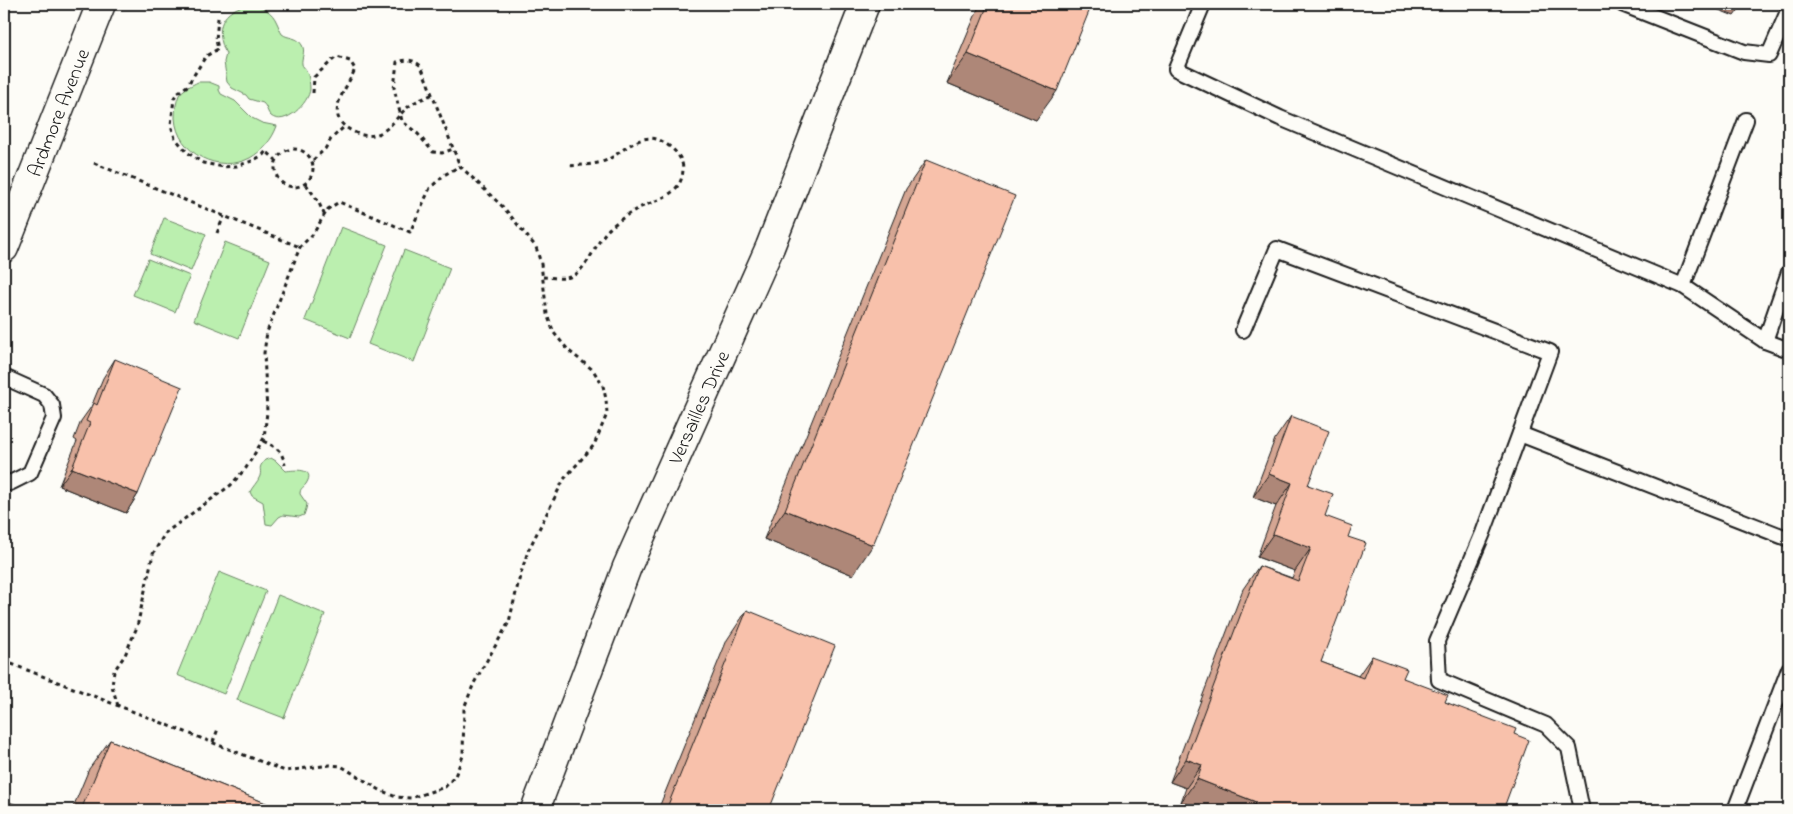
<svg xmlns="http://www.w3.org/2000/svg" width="1793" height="814" font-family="'Indie Flower',sans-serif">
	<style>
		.green { fill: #bbefaf; stroke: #6c8666 }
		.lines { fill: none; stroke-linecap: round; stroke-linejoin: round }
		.service-casing { stroke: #1c1c1c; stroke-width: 18 }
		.minor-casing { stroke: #1c1c1c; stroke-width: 31 }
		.path { stroke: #1c1c1c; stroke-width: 3; stroke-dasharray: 4 4; stroke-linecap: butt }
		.service { stroke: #fdfcf7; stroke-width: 14 }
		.minor { stroke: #fdfcf7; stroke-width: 28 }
		.wall { fill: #d5a693; stroke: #1c1c1c }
		.shaded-wall { fill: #ae8778; stroke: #1c1c1c }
		.building { fill: #f8c1ab; stroke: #1c1c1c }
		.labels { text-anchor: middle; stroke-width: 4.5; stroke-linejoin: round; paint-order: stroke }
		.street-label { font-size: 20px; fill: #1c1c1c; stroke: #fdfcf7 }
	</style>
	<rect width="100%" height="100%" fill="#fdfcf7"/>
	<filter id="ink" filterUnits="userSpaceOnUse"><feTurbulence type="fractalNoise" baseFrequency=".02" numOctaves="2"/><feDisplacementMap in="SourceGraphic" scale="10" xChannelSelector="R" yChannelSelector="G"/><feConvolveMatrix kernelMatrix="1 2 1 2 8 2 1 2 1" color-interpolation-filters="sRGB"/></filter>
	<g filter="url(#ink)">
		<g class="green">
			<path d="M250,4c13,3 22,7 27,19 2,4 3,8 5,11 6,5 15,2 20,11 4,7 -1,12 0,19 0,2 3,4 4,6 3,6 4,13 4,19 -1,14 -25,38 -39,27 -4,-3 -4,-10 -8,-13l-14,-4 -3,-4 -14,-7 -5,-6 -3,-20 2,-8c-12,-26 -5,-44 24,-50z"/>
			<path d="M198,82h11l10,4v4l2,4 14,7 17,17 10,5 15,3c-5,14 -15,25 -27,32 -31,16 -73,-4 -75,-40 0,-8 1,-16 4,-23 4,-6 13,-10 19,-13z"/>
			<path d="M164,218l42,16 -15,37 -41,-17z"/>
			<path d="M341,227l46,18 -37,93 -45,-18z"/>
			<path d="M225,242l45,18 -31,78 -45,-18z"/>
			<path d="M404,250l46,18 -36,94 -46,-18z"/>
			<path d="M148,259l42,17 -15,36 -42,-17z"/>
			<path d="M271,458l5,3 10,10c7,-1 31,-4 20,13 -3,4 -6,4 -6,10l7,10 -1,5 -2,6 -5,2 -16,-2 -4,2 -7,8 -6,-1 -3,-22 -11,-6 -2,-4c2,-5 8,-10 10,-16 2,-8 -3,-7 5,-16z"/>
			<path d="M219,572l47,19 -42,103 -47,-19z"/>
			<path d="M278,595l47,19 -41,104 -47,-18z"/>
		</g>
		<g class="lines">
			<defs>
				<g id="service">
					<path d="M1203,4l-27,65 104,49 403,168 82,55 24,9"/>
					<path d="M1622,4l122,48 25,3 20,-46"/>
					<path d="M1683,286l63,-166"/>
					<path d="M1243,330l34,-81 273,103 -67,181 -46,108 2,39 107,45 23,23 13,62"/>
					<path d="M1765,341l24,-69"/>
					<path d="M4,377l40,18 8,10 2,13 -24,55 -20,10 -6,-2"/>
					<path d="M1520,434l269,105"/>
					<path d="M1735,810l54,-141"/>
				</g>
				<g id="minor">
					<path id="s1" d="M4,248l97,-244"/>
					<path id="s2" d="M535,810l92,-243 143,-320 95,-243"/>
				</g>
			</defs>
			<use href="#service" class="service-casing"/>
			<use href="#minor" class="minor-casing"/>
			<g class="path">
				<path d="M218,18l-2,22 2,9 -12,7 -19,30 -10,7 -3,5 -3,27 4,13 13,15 15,10 20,4 14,-1 15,-5 11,-6 3,-4 10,9"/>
				<path d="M313,93l1,-16 20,-18 3,-2 13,4 5,8c-8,21 -35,47 -1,63 8,4 18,5 26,1 12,-6 18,-18 28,-26 7,-6 17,-9 25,-13"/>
				<circle cx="294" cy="168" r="19"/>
				<path d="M313,160l12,-11 6,-10 14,-13"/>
				<path d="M94,163l206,84"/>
				<path d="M306,184l12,17 6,13"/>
				<path d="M217,233l7,-17"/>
				<path d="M543,277c7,0 16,2 23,1 21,-3 29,-37 44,-50 8,-7 19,-15 29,-20 19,-9 44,-13 44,-40 -1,-12 -10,-20 -20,-26 -20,-12 -37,7 -54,17 -11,6 -28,6 -41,7"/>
				<path d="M263,441c13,6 19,9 22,24"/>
				<path d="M4,661l281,110 45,-6 11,1 39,24 16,7 15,1 34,-11 10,-11 8,-20 1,-48 10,-25 35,-61 11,-46 8,-25 36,-72 30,-34 13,-31 -1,-15 -3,-13 -10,-16 -24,-19 -15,-18 -7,-19 -6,-50 -5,-17 -32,-39 -44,-42 -39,-100c-8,-7 -14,-7 -24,-4l-3,26 8,33 16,13 15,18 9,1 11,-4"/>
				<path d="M118,706l-6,-20 2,-15 11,-16 12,-28 16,-73 12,-21 66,-48 15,-17 18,-30 3,-26 -3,-59 3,-21 33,-85 13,-13 15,-25 11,-7 71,30 20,-44 14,-13 16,-9"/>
				<path d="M213,742l5,-13"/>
			</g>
			<use href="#service" class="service"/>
			<use href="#minor" class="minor"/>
		</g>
		<g class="wall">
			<path d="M980,4h112l-56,116 -89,-37z"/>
			<path d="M926,160l-73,415 -89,-36 142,-350z"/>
			<path d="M115,359l23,135 -12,19 -67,-27 18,-45 -3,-2 7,-18 10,-14 12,-29z"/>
			<path d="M1291,416l17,69 17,31 23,21 -27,125 37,14 14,-20 31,22 42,24 69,32 -11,76h-301l-21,-8 5,-14 -16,-6 73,-193 16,-23 33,12 3,-7 -38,-14 19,-51 -23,-9 22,-58z"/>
			<path d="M747,610l22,200h-111l69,-170z"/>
			<path d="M110,740l173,70h-211l17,-41z"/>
		</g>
		<g class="shaded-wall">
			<path d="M1704,4h39l-9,12z"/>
			<path d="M968,54l89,37 -21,29 -89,-37z"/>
			<path d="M72,468l66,26 -12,19 -67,-27z"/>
			<path d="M1269,474l23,9 -16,23 -23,-9z"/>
			<path d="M785,510l88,35 -20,30 -89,-36z"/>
			<path d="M1273,534l38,14 -16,23 -38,-14z"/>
			<path d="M1186,759l16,6 -16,23 -16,-6z"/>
			<path d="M1197,779l59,23 -6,8h-48l-21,-8z"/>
		</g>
		<g class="building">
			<path d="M988,4h104l-35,87 -89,-37z"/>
			<path d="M926,160l89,36 -142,349 -88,-35z"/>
			<path d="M115,359l67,28 -44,107 -66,-26 18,-45 -4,-2 8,-18 3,2z"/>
			<path d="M1291,416l38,15 -21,54 25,9 -8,22 27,10 -4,11 18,6 -45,119 42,16 9,-22 35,13 -4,9 45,17 -3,7 71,27 -2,5 15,6 -26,70h-250l3,-8 -59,-23 5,-14 -16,-6 73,-193 39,15 13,-33 -38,-14 19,-51 -23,-9z"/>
			<path d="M747,610l88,36 -66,164h-103z"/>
			<path d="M110,740l173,70h-202z"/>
			<path d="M4,800l18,7 -1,3h-17z"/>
		</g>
	</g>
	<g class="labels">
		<g class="street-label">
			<text dy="7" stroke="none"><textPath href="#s1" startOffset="146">Ardmore Avenue</textPath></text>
			<text dy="7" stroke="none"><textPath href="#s2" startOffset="435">Versailles Drive</textPath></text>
		</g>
	</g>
	<rect width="1793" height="814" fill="none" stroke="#fdfcf7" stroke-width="20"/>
	<rect x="10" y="10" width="1773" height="794" fill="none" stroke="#1c1c1c" stroke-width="2" filter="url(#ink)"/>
</svg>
